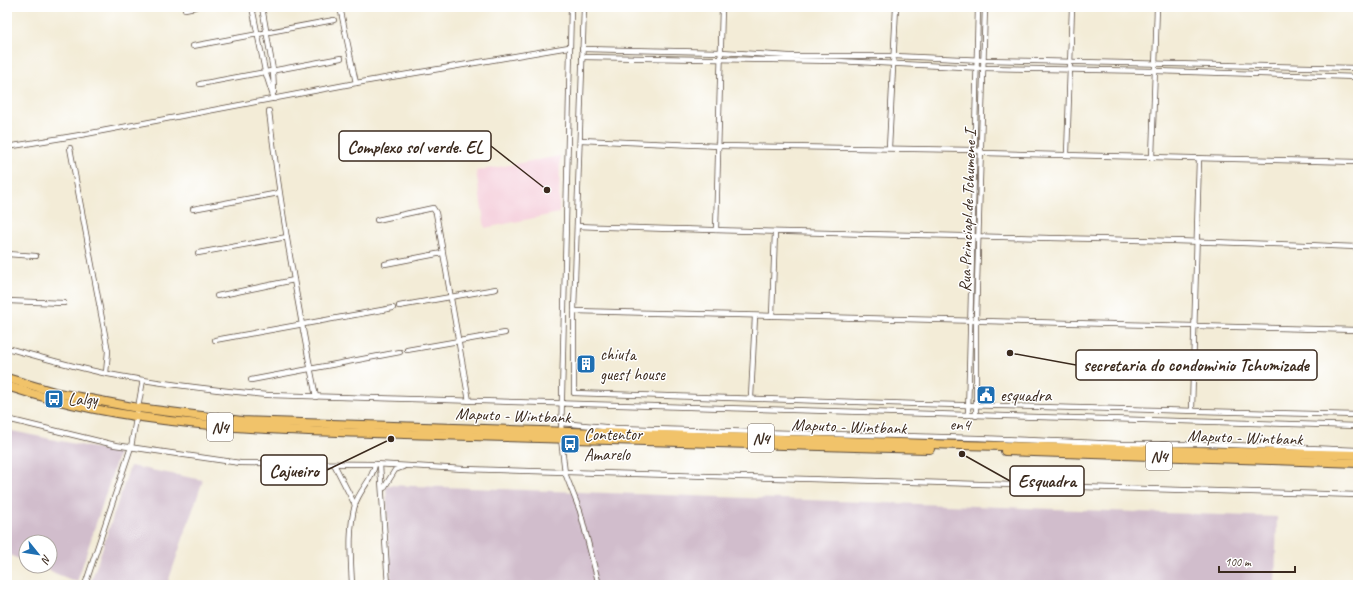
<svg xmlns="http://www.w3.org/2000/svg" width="1365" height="592" font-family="Caveat,sans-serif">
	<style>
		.built { fill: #f5cfdb }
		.industrial { fill: #d1bdcc }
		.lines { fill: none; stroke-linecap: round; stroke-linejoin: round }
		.minor-casing { stroke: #57473a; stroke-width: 6 }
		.trunk-casing { stroke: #57473a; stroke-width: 10 }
		.minor { stroke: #fff; stroke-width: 4.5 }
		.trunk { stroke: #f1c36a; stroke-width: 8 }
		.labels { text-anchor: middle; stroke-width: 3; stroke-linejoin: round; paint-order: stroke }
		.shield { fill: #fff; stroke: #766a62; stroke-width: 1 }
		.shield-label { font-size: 16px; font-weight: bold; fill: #3b2a1e }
		.street-label { font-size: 17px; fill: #3b2a1e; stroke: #fff }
		.poi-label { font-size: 17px; fill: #3b2a1e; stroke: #fff; text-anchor: start }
		.leader { fill: none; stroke: #3b2a1e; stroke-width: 1.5 }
		.callout-dot { fill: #3b2a1e; stroke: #fff; stroke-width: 1.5 }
		.callout { fill: #fff; stroke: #3b2a1e; stroke-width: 1.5 }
		.callout-label { font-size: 18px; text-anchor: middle; font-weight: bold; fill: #3b2a1e }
	</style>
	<rect width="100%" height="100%" fill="#fff"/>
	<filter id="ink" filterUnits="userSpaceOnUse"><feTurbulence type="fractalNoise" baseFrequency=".025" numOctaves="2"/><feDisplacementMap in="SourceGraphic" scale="8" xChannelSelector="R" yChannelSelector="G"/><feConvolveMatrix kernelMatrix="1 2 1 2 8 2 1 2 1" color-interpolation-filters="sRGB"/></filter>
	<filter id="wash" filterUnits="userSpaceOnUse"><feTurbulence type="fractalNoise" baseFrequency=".012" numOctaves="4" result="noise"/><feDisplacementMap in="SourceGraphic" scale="16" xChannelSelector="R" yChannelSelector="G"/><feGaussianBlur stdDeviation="0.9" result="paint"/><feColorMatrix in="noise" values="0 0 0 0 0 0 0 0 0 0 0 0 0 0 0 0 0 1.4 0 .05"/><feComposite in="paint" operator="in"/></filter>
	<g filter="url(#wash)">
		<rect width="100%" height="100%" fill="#f3ecd7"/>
		<path class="built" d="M560,156l-1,57 -74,15 -9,-57z"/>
		<g class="industrial">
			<path d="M7,430l112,23 -42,129 -40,-16h13v-24h-24v20l-19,-8z"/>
			<path d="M130,466l73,14 -36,105h-77z"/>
			<path d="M386,485l891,32 -2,68h-884z"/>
		</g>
	</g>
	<g filter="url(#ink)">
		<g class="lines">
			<defs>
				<g id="minor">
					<path d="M252,7l13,64 9,28"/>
					<path d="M262,7l11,63 1,22"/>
					<path d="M340,7l16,76"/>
					<path d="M571,7l-10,432 4,34 15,38 19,74"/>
					<path d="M584,7l-10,304v82l345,11 439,11"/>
					<path d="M185,9l10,-2"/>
					<path d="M193,46l141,-26"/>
					<path d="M582,49l139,3 68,4h105l90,4 374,8"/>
					<path d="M582,57l255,4 147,7 171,3 203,6"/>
					<path d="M200,84l141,-26"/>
					<path d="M269,111c11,96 28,191 47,286"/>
					<path d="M580,140l139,6 257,4 8,3 374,9"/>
					<path d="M7,147l79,-13 270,-51 213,-36"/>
					<path d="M70,148l38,203 -2,22"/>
					<path d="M889,148l7,-141"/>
					<path d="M1067,154l5,-147"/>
					<path d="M1152,158l5,-151"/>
					<path d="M193,209l86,-16"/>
					<path d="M377,220l56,-12 3,5 33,188"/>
					<path d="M577,226c260,9 521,11 781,21"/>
					<path d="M716,230l6,-223"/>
					<path d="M198,253l89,-16"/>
					<path d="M7,254l29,2"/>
					<path d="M385,264l57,-11"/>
					<path d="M217,296l77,-16"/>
					<path d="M7,301l57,2"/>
					<path d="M399,306l97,-17"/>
					<path d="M574,311l784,19"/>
					<path d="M772,316l3,-84"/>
					<path d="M215,340l178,-32"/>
					<path d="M7,348c33,9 67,19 101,26 53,10 106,16 160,21l1090,31"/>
					<path d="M407,350l98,-17"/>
					<path d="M251,380l149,-28"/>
					<path d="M751,398l4,-82"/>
					<path d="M1192,410l7,-252"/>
					<path d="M968,415l10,-408"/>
					<path d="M976,416v-96l9,-313"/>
					<path d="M7,419l108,26 125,18 135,1 89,5 894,26"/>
					<path d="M561,423l55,5 362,10 144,6h86l150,6"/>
					<path d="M334,464l21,41"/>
					<path d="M380,465l8,120"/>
					<path d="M384,488l11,-18 8,-3"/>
					<path d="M85,585l46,-138 12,-67"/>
					<path d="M352,585c-1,-25 -4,-55 3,-80 4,-15 18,-25 20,-41"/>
				</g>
				<g id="trunk">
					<path d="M7,378l51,15 80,15 104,13 718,24 398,10"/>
					<path d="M7,386c138,46 286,44 429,49 164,5 329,10 494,14"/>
					<path d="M1005,451l353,12"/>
				</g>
			</defs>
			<use href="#minor" class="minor-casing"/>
			<use href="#trunk" class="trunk-casing"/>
			<use href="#minor" class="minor"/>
			<use href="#trunk" class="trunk"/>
		</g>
	</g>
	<defs>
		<symbol id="building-square" viewBox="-11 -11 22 22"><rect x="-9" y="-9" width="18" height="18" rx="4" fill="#1f6fb2" stroke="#fff"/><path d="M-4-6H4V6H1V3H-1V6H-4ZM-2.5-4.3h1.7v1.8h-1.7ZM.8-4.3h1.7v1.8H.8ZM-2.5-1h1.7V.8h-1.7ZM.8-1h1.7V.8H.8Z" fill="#fff"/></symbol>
		<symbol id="civic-square" viewBox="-11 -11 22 22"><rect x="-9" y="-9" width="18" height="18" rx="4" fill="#1f6fb2" stroke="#fff"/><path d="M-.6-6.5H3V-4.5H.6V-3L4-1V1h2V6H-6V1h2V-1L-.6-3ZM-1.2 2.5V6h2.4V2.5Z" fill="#fff"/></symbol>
		<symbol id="bus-square" viewBox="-11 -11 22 22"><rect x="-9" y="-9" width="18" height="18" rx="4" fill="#1f6fb2" stroke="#fff"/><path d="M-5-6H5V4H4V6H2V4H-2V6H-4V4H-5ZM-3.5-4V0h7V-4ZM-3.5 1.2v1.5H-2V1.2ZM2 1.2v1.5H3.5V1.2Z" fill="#fff"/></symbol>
	</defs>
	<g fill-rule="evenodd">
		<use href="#building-square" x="575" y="353" width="22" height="22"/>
		<use href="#civic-square" x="975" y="384" width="22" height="22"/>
		<use href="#bus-square" x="43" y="388" width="22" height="22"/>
		<use href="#bus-square" x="559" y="433" width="22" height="22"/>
	</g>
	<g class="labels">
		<g class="shield">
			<rect x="207" y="413" width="26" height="28" rx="3"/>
			<rect x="748" y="424" width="26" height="28" rx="3"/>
			<rect x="1146" y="442" width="26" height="28" rx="3"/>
		</g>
		<g class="shield-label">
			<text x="220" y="433">N4</text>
			<text x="761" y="444">N4</text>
			<text x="1159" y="462">N4</text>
		</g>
		<g class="street-label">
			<text transform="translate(967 211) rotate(-88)" y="6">Rua Princiapl de Tchumene I</text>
			<text transform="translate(513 415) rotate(2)" y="6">Maputo - Wintbank</text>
			<text transform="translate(960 424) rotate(1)" y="6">en4</text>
			<text transform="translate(849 426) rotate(2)" y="6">Maputo - Wintbank</text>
			<text transform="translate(1245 437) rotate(2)" y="6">Maputo - Wintbank</text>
		</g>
		<g class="poi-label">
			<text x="600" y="360">chiuta<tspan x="600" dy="20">guest house</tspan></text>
			<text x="1000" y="401">esquadra</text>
			<text x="68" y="405">Lalgy</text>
			<text x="584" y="440">Contentor<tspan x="584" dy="20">Amarelo</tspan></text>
		</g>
	</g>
	<path class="leader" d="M547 190L491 146M1010 353L1076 365M391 439L327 470M962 454L1010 481"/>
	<g class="callout-dot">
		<circle cx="547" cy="190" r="4"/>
		<circle cx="1010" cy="353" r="4"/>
		<circle cx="391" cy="439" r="4"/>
		<circle cx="962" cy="454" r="4"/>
	</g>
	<g class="callout">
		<rect x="339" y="131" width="152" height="30" rx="4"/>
		<rect x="1076" y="350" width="241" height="30" rx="4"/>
		<rect x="261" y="455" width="66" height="30" rx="4"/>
		<rect x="1010" y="466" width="74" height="30" rx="4"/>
	</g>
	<g class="callout-label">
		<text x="415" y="153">Complexo sol verde. EL</text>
		<text x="1196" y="371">secretaria do condominio Tchumizade</text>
		<text x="294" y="477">Cajueiro</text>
		<text x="1047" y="487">Esquadra</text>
	</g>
	<rect width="1365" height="592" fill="none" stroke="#fff" stroke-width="24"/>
	<g transform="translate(38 554) rotate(120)"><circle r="19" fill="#ffffff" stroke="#b1aaa5"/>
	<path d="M0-3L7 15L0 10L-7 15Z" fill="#1f6fb2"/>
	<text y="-6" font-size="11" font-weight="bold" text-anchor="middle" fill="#3b2a1e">N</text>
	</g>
	<path d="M1219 566v6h76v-6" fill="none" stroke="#3b2a1e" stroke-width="2"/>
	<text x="1225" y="566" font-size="12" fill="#3b2a1e" stroke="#ffffff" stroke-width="3" paint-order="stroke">100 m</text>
</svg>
